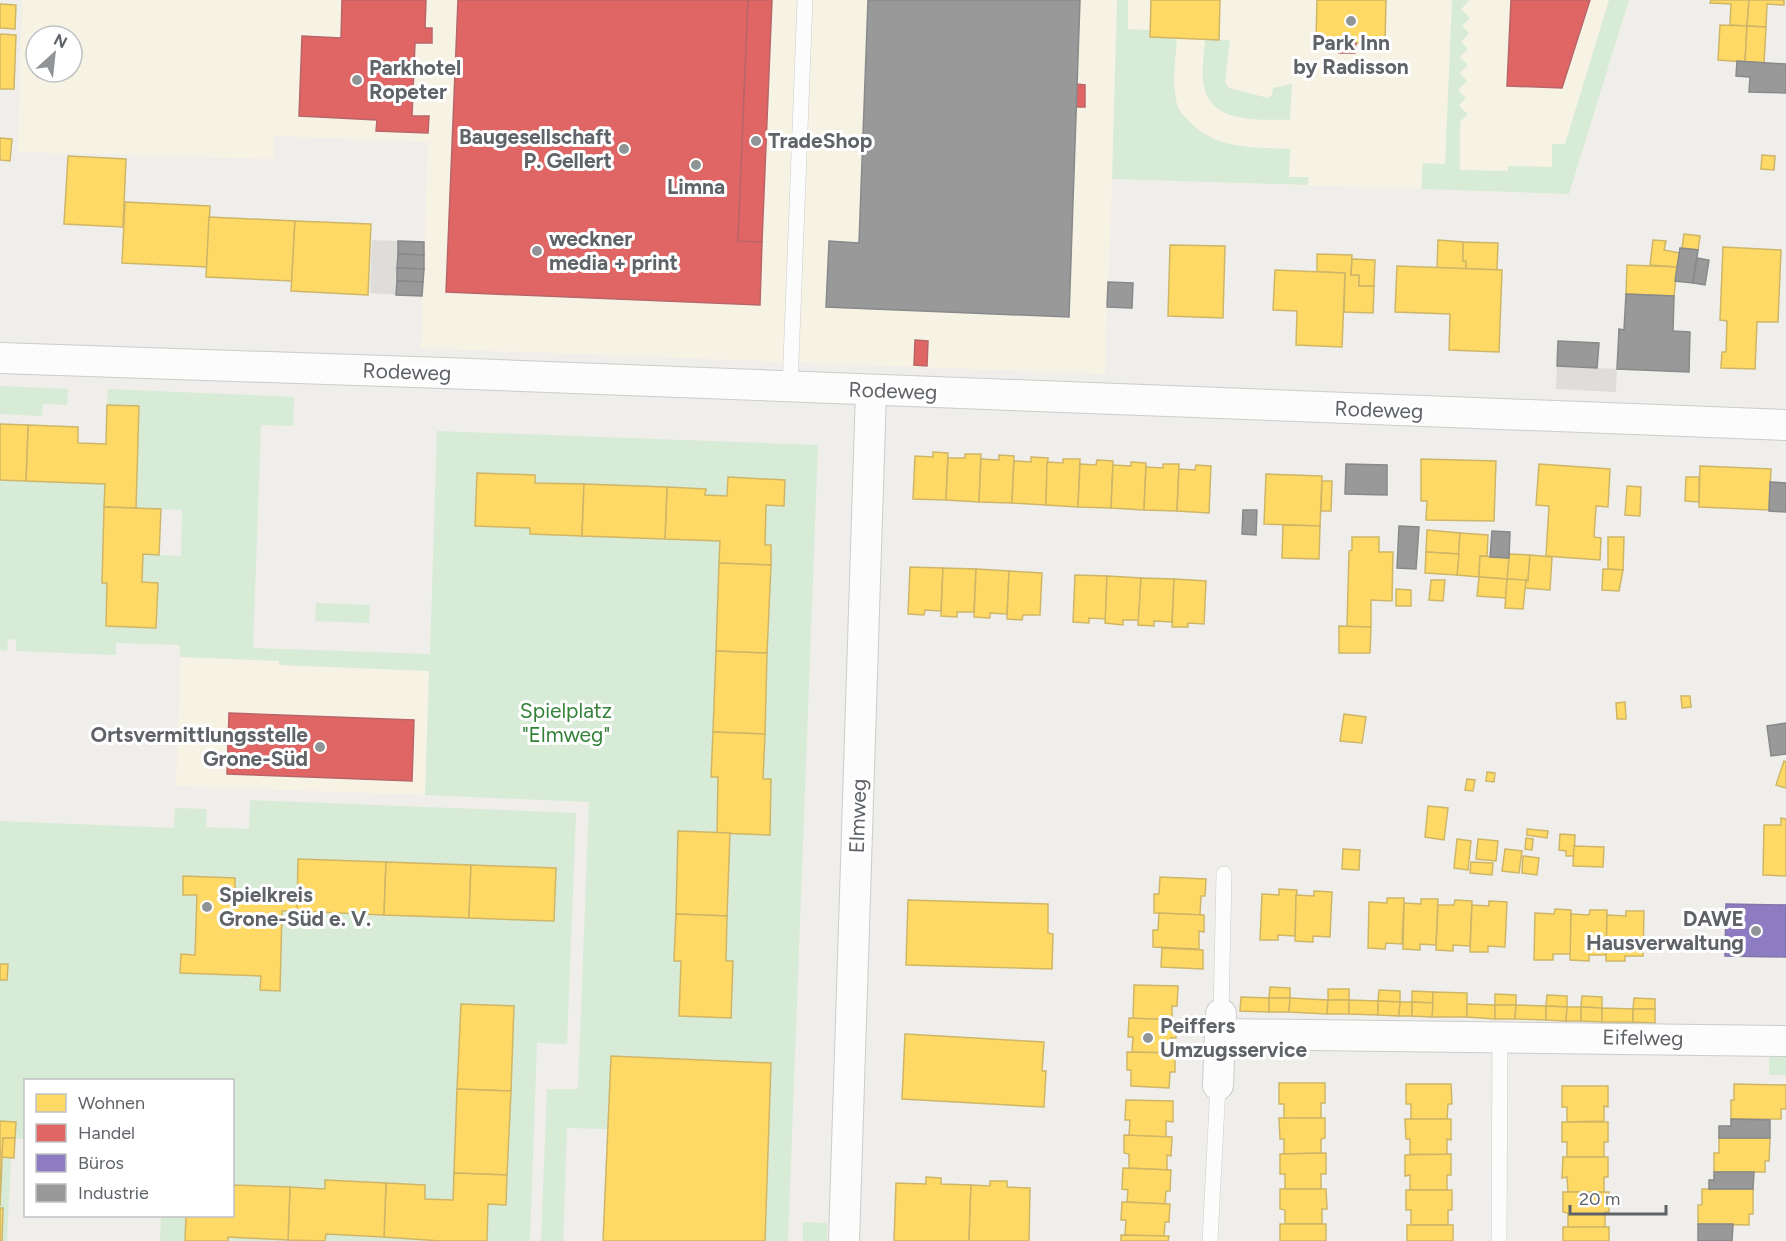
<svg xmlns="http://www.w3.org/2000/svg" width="1786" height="1241" font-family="Figtree,sans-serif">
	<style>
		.commercial { fill: #f7f3e4; fill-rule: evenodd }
		.industrial { fill: #dfddda }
		.green { fill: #d8ebd6 }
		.homes { fill: #ffd966; stroke: #cfb667; stroke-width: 1.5 }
		.shops { fill: #e06666; stroke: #b96567; stroke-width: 1.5 }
		.offices { fill: #8e7cc3; stroke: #8074a8; stroke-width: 1.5 }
		.industry { fill: #999; stroke: #88898a; stroke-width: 1.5 }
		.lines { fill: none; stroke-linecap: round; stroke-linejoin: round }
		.service-casing { stroke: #cbcccc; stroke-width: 16 }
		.minor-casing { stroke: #cbcccc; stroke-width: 32 }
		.service { stroke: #fdfcfc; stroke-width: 15 }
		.minor { stroke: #fdfcfc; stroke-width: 30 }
		.poi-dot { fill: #919496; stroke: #fff; stroke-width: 2 }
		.labels { text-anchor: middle; stroke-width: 6; stroke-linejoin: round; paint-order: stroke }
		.poi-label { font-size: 21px; font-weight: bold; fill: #5f6368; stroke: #fff; text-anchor: start }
		.street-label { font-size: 21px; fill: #5f6368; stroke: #fff }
		.park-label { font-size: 21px; fill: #348238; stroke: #fff }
	</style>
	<rect width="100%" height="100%" fill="#efeeea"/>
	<g class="commercial">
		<path d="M22,0h1607l-60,194 -457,-15 -7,195 -684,-26 7,-206 -154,-6 -1,23 -255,-7zM36,36h36v36h-36z"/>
		<path d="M181,657l99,4v4l150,6 -5,124 -249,-9z"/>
	</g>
	<g class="industrial">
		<path d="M372,240l52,2 -2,54 -52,-3z"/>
		<path d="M1558,341l41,2 -1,25 19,1 -1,23 -60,-3z"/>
	</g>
	<g class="green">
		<path d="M1117,0h11v29l22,1v7l27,1c-1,19 -5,42 -1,61 1,10 7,16 14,23 27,28 64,25 100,27l-1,28h20l-1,8 -196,-6z"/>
		<path d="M1452,0h18l-9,9 9,9 -8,8 7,7 -8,9 7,7 -8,8 8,8 -8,8 7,8 -9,9 8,8 -7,8 9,8 -8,8v48l48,1v-5l44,1v-23h13l44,-144h20l-60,194 -148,-5 2,-26 22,1z"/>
		<path d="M1205,39l25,1 -5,42 4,6 39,10 4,-3 1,-7 19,-4 -2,36c-28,-1 -78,5 -86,-33 -3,-15 0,-33 1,-48z"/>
		<path d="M0,386l68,3 -1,16 -24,-1 -1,12 -42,-2z"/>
		<path d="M108,389l186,8 -1,29 -32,-1 -8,223 177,6 7,-223 381,14 -30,796h-23l6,-178 -160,-7 -3,73 -41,-1 -4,113h-22l6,-152h31l11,-287 -164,-7 4,-124 -150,-6v-4l-98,-4 -2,-12 -63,-2v12l-100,-4v-11l-8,-1 -1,12 -7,-1v-170l105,4 -3,98 5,1 -1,43 50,1 2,-43 -16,-2 1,-28 38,2 1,-46 -46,-2 3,-102 -32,-1z"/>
		<path d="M316,603l54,2 -1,18 -54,-2z"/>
		<path d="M250,800l326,13 -9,231 -30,-1 -7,198h-370l1,-25h71v-136h-206l-1,59h-10l-1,19 -3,1 -4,82h-7v-420l174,7 1,-20 32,1 -1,18 43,2z"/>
		<path d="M1786,1052v23h-17v-22z"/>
		<path d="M803,1222l24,1v18h-24z"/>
	</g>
	<g class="homes">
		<path d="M1151,0h69l-1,40 -69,-3z"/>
		<path d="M1317,0h69l-1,44 -69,-2z"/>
		<path d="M1711,0h38l-2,26 -17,-1 1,-21 -21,-1z"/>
		<path d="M1749,0h35v5l-17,-1 -1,23 -19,-1z"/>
		<path d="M0,4l16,1 -1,24 -15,-1z"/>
		<path d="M1720,25l27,1 -2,36 -27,-2z"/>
		<path d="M1747,26l19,1 -2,36 -19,-1z"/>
		<path d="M0,34l16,1 -2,54h-14z"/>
		<path d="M0,138l12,1 -2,22 -10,-1z"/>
		<path d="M1762,155l13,1 -1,14 -13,-1z"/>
		<path d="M68,156l58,3 -3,68 -59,-3z"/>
		<path d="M125,202l85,4 -3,61 -85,-4z"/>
		<path d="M209,217l86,4 -3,60 -86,-4z"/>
		<path d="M295,221l76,3 -3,71 -77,-4z"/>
		<path d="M1684,234l16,2 -2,14 -16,-2z"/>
		<path d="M1438,240l25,2v19h3v8l-29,-1z"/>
		<path d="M1653,240l13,1 -2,9 16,3 -3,14 -27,-2z"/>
		<path d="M1463,242l35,1 -1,27 -31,-1v-8h-3z"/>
		<path d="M1170,245l55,1 -2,72 -55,-2z"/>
		<path d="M1723,247l58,3 -3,72h-21l-2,47 -34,-1 1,-16h4l1,-31 -7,-1z"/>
		<path d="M1317,254l35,1 -1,20h8v11h15l-1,27 -29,-1 1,-39 -28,-1z"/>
		<path d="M1352,259l23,1 -1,26h-15v-11h-8z"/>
		<path d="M1627,265l50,2 -3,29 -48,-2z"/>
		<path d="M1397,266l105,4 -3,82 -50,-2 1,-36 -55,-2z"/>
		<path d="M1275,270l70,3 -3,74 -46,-2 1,-34 -24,-1z"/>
		<path d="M107,405l32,1 -3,102 -32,-1 1,-23 -79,-3 2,-56 50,2v16l28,1z"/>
		<path d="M0,424l28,1 -2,56 -26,-1z"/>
		<path d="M933,452l15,1 -2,47 -33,-1 2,-43 18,1z"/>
		<path d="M965,454h16l-2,48 -33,-2 2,-42h17z"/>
		<path d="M999,455l15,1 -2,47 -33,-1 2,-43 18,1z"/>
		<path d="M1031,457l17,1 -2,47 -34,-2 2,-42 17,1z"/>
		<path d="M1063,459h17l-2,48 -32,-2 1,-43 16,1z"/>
		<path d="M1421,459l75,2 -2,60 -68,-1 1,-19h-6z"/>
		<path d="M1097,460l16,1 -2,47 -33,-1 2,-43 16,1z"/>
		<path d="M1131,462l15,1 -2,47 -33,-2 2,-43 18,1z"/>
		<path d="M1163,464h16l-2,47 -33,-1 2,-43 17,1z"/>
		<path d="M1539,464l71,5 -2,38 -12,-1 -2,31 7,1 -1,22 -54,-4 3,-50 -13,-1z"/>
		<path d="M1196,465l15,1 -2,47 -32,-2 2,-42 16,1z"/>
		<path d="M1700,466l71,3 -2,41 -70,-3z"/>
		<path d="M477,473l58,2v8l49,1 -2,52 -52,-2v-6l-55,-2z"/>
		<path d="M1266,474l56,2 -2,50 -56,-2z"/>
		<path d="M728,477l57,3 -1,26 -18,-1 -1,40h6v20l-52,-2 1,-22 -55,-2 2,-52 39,2 -1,6 22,1z"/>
		<path d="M1686,477h13v25l-14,-1z"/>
		<path d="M1322,481h10l-1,30h-10z"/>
		<path d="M584,484l83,3 -2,52 -83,-3z"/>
		<path d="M1627,486l14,1 -1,29 -15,-1z"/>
		<path d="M104,507l57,2 -2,46 -16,-1 -1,28 16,1 -2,45 -50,-2 1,-43h-5z"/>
		<path d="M1283,525l37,1 -1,33 -37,-1z"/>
		<path d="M1427,530l33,3 -1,21 -33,-2z"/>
		<path d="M1460,533l28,2 -1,21h-7l-1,21 -22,-2z"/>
		<path d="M1352,537h27v15h14l-1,49 -21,-1v27h-24l2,-76 3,-1z"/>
		<path d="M1608,537h16l-1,33 -15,-1z"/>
		<path d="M1426,552l33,2 -2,21 -32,-2z"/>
		<path d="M1509,554l21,1 -2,26 -21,-2z"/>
		<path d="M1530,555l22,2 -2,33 -25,-2 1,-8 2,1z"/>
		<path d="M1480,556l29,2 -2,21 -28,-2z"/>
		<path d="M719,563l52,2 -4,88 -51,-2z"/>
		<path d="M910,567l33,1 -2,43 -16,-1 -1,5 -16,-1z"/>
		<path d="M943,568l33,1 -2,43h-17v5l-16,-1z"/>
		<path d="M976,569l33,2 -2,43 -17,-1v5l-16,-1z"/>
		<path d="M1603,569l20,1 -4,21 -17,-1z"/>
		<path d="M1009,571l33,2 -2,42h-17l-1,5 -15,-1z"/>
		<path d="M1075,575l32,1 -1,43 -17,-1v5l-16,-1z"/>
		<path d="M1107,576l34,2 -2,42h-16v5l-18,-2z"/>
		<path d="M1479,577l28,2 -1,19 -29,-2z"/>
		<path d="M1141,578l33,1 -2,43 -18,-1v5l-16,-1z"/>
		<path d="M1174,579l32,2 -2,43 -16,-1v4h-16z"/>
		<path d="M1507,579l19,1 -3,29 -18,-1z"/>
		<path d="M1431,580h14l-2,21 -14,-1z"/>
		<path d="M1396,589l15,1v16h-15z"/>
		<path d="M1339,626l32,1 -1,26h-31z"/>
		<path d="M716,651l51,2 -2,81 -52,-2z"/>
		<path d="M1681,696h9l1,11 -9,1z"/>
		<path d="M1625,702l1,17h-9l-1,-16z"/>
		<path d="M1344,714l22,3 -4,26 -22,-2z"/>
		<path d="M713,732l52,2 -2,45h8l-1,56 -53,-2 1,-56h-7z"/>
		<path d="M1784,761l2,1v26l-10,-3z"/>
		<path d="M1487,772l8,1 -1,9 -8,-1z"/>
		<path d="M1467,779l8,1 -2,11 -8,-1z"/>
		<path d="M1428,806l20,2 -4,32 -19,-3z"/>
		<path d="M1781,818l5,1v57l-23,-1 1,-50h17z"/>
		<path d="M1527,829l21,2 -1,7 -20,-3z"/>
		<path d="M678,831l52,2 -3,83 -51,-2z"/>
		<path d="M1560,834l15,1 -1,21h-8v-5l-7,-1z"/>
		<path d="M1526,838l7,1 -1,11 -7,-1z"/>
		<path d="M1457,839l14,2 -3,29 -14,-2z"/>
		<path d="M1478,839l20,2 -2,20 -20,-2z"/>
		<path d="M1574,846l30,1 -1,20 -30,-1z"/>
		<path d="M1343,849l17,1 -1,20 -17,-1z"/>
		<path d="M1505,849l17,2 -3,22 -17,-2z"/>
		<path d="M1523,856l16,2 -2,17 -15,-2z"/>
		<path d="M298,859l88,3 -2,53 -87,-4z"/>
		<path d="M386,862l85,3 -2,53 -85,-3z"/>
		<path d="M1471,862l22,1 -1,12 -22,-2z"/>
		<path d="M471,865l85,3 -2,53 -85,-3z"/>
		<path d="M183,876l52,2v18h10l1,-6 51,2v19h-15l-2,80 -20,-1 1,-14 -81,-3 1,-19 14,1 2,-60h-14z"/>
		<path d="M1160,877l46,2 -1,17h-4l-1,19 -46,-2v-19h5z"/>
		<path d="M1279,889l18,1 -2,46 -17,-1v5h-18l2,-46 17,1z"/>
		<path d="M1314,891l18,1 -2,45 -17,-1v6l-18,-1 1,-46 18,1z"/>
		<path d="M1387,898h17l-2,46 -16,-1 -1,6 -17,-1 1,-46 18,1z"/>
		<path d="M1421,899h17l-2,46 -16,-1v6l-17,-1 1,-46 17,1z"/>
		<path d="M908,900l140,4v29l5,1 -1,35 -146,-4z"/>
		<path d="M1455,900l17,1 -2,45 -17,-1v6l-17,-1 2,-45h16z"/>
		<path d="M1489,901l18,1 -2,45 -17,-1v6h-18l2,-47 17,1z"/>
		<path d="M1555,909l16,1v44h-18v6h-19l1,-47 19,1z"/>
		<path d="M1590,910h17l-1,45h-17v6l-19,-1 1,-46 18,1z"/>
		<path d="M1626,911h18l-1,45h-18v5h-19l1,-46 19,1z"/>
		<path d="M1159,913l45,2v17l-5,-1v18l-46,-2v-17h5z"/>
		<path d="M676,914l51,2 -1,45h7l-2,57 -52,-2 2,-55h-7z"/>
		<path d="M1162,948l41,2v19l-42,-2z"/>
		<path d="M0,964h8l-1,16h-7z"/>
		<path d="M1134,985l44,1 -1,20h-5v14l-39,-1z"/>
		<path d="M1270,987l20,1v10h-21z"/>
		<rect x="1328" y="989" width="21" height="11"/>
		<path d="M1379,990l21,1v11l-22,-1z"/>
		<path d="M1412,991l21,1v11l-21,-1z"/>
		<path d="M1433,992l34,1v24h-35z"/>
		<path d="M1495,994l21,1v10h-21z"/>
		<path d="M1547,995l20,1v11l-21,-1z"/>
		<path d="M1582,996l20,1v11l-21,-1z"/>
		<path d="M1241,997l28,1v14l-29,-1z"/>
		<path d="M1269,998h21l-1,14h-20z"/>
		<path d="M1290,998l38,2 -1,14 -38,-2z"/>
		<path d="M1634,998l21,1v10h-22z"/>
		<path d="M1328,1000h21v14h-22z"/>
		<path d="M1349,1000l29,1v14l-29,-1z"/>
		<path d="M1378,1001l22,1 -1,14 -21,-1z"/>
		<path d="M1400,1002h12v14h-13z"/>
		<path d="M1412,1002l21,1 -1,14 -20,-1z"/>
		<path d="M461,1004l53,2 -3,85 -54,-2z"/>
		<path d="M1467,1004l28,1v14l-28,-2z"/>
		<path d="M1495,1005h21l-1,14h-20z"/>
		<path d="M1516,1005l30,1v14l-31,-1z"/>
		<path d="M1546,1006l21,1 -1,14 -20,-1z"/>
		<path d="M1567,1007h14v14h-15z"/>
		<path d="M1581,1007l21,1v14l-21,-1z"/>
		<path d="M1602,1008l31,1v13h-31z"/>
		<path d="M1633,1009h22v14l-22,-1z"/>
		<path d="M1129,1018l47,2v18h-5l-1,15 -38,-1 1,-15h-5z"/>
		<path d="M905,1034l139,8 -2,29h4l-2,36 -142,-8z"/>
		<path d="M1127,1052l48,1v19h-5l-1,16 -38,-2v-16h-4z"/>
		<path d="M611,1056l160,7 -6,178h-162z"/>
		<path d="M1279,1083h46v20h-4v15l-37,1v-15h-5z"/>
		<path d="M1406,1084h45l1,20h-4l-1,15h-36v-15h-5z"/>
		<path d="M1734,1084l52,1v24h-5v10h-50v-19h3z"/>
		<path d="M1562,1086h46v21l-4,-1v15l-37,1v-15h-5z"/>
		<path d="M457,1089l54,2 -4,84 -53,-2z"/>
		<path d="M1126,1100l47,1v21l-7,-1v16l-37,-1 1,-16h-5z"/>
		<path d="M1279,1118h46v20l-4,1v14l-37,1v-15h-4z"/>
		<path d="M1405,1119h46v21l-4,-1v16l-37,-1v-15h-4z"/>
		<path d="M0,1121l16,1 -1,16h-12l-3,68z"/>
		<path d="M1562,1122h46v20h-4v15h-37v-15h-5z"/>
		<path d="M1124,1135l48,2 -1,19 -4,-1v15l-38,-2v-14l-5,-1z"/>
		<path d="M3,1138h12l-1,20 -12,-1z"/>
		<path d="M1719,1138h51l-1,23h-4v11h-51v-19h5z"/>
		<path d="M1326,1153v21h-5v15h-36v-15h-5v-20z"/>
		<path d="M1451,1154v21h-4v15h-37v-15l-5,1v-21z"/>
		<path d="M1563,1157h45v20h-4v15h-36l-1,-15 -5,1z"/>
		<path d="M1123,1168l48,2 -1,21h-4l-1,13 -38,-2 1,-12 -6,-1z"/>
		<path d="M454,1173l53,2 -1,30 -18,-1 -1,37h-46l-57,-4 2,-54 39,2v14l28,1z"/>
		<path d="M926,1177l15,1v6l30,1 -2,56h-75l2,-58 30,1z"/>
		<path d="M325,1180l61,3 -2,54 -58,-3 -1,7 -37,-1 2,-53 35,2z"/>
		<path d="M990,1181h17v6l23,1 -1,53h-60l2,-56 19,1z"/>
		<path d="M232,1185l58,2 -2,53 -60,-3v4h-43l1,-25h46z"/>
		<path d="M1280,1189h46l1,20h-5v15h-37v-14l-5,-1z"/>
		<path d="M1702,1189h51v25h-4v11l-51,-1v-19h4z"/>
		<path d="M1406,1190h46v20h-4v15h-37v-15h-5z"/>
		<path d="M1563,1192h46v20h-4v15l-37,1v-15l-5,-1z"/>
		<path d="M1122,1202l48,2 -1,18h-4l-1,15 -39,-2 1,-15h-5z"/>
		<path d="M0,1208h3l-1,33h-2z"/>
		<rect x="1280" y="1224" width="46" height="17"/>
		<rect x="1407" y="1225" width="46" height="16"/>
		<rect x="1563" y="1227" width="46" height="14"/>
		<path d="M1121,1235l48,1 -1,5h-47z"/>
	</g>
	<g class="shops">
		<path d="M342,0h84l-1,28h7v15h-17l-3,73h17l-1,17 -52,-2 1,-11 -78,-4 3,-80 39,2z"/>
		<path d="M458,0h290l-10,241 24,1 -2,63 -314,-13z"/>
		<path d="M748,0h24l-10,242 -24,-1z"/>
		<path d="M1511,0h79l-28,88 -55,-2z"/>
		<path d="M1339,43h17l-1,10h-16z"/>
		<path d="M1076,84l9,1v22h-9z"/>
		<path d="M915,340l13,1 -1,25 -13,-1z"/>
		<path d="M229,713l185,7 -2,61 -185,-7z"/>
	</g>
	<path class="offices" d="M1726,904l60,1v52l-61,-1z"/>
	<g class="industry">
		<path d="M868,0h212l-11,317 -243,-10 3,-66 30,2z"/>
		<path d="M1737,61l49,3v29l-37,-1 1,-15 -14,-1z"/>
		<path d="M398,241l26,1v13l-26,-1z"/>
		<path d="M1680,248l18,2 -5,33 -18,-2z"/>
		<path d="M398,254l26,1v14l-27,-1z"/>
		<path d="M1697,258l12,2 -4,25 -12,-2z"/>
		<path d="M397,268l27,1 -1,13 -26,-1z"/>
		<path d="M397,281l26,1 -1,14 -26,-1z"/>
		<path d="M1108,282l25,1 -1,25 -25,-1z"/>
		<path d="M1626,294l48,2 -1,35 17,1 -1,40 -72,-3 2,-40 5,1z"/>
		<path d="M1558,341l41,2 -2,25 -40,-2z"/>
		<path d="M1346,464l41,1v30l-42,-1z"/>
		<path d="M1770,482l16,1v29l-17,-1z"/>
		<path d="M1243,510h14l-1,25 -14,-1z"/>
		<path d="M1399,526l20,1 -3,42 -19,-1z"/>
		<path d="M1492,531l18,1 -1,26 -19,-1z"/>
		<path d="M1786,723v31l-15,2 -4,-30z"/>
		<path d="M1731,1119l39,1v18h-51v-12h12z"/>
		<path d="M1714,1172h40l-1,17h-44v-9h5z"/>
		<path d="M1698,1224h35l-1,17h-34z"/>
	</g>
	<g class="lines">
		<defs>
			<g id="service">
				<path d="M790,387l15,-387"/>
				<path d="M1221,1014l3,-140"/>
				<path d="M1210,1241l8,-156"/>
				<path d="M1499,1241l1,-205"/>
			</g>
			<g id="minor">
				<path d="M0,358l472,16 1314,51"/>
				<path d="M1221,1014l-1,20 566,7"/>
				<path d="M1218,1085l2,-51"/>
				<path d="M844,1241l27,-850"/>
			</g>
		</defs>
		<use href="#service" class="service-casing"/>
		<use href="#minor" class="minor-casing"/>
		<use href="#service" class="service"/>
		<use href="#minor" class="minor"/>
	</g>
	<g class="poi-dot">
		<circle cx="1351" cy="21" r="6"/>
		<circle cx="357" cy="80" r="6"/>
		<circle cx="756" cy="141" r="6"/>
		<circle cx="624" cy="149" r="6"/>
		<circle cx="696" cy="165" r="6"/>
		<circle cx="537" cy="251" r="6"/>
		<circle cx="320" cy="747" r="6"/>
		<circle cx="207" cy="907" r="6"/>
		<circle cx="1756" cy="931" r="6"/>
		<circle cx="1148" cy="1038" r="6"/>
	</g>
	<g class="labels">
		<g class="poi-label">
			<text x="1351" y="50" text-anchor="middle">Park Inn<tspan x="1351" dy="24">by Radisson</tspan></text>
			<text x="369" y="75">Parkhotel<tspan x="369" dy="24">Ropeter</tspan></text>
			<text x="612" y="144" text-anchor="end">Baugesellschaft<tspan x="612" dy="24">P. Gellert</tspan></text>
			<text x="768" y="148">TradeShop</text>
			<text x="696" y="194" text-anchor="middle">Limna</text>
			<text x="549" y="246">weckner<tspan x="549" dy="24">media + print</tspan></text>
			<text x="308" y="742" text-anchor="end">Ortsvermittlungsstelle<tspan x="308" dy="24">Grone-Süd</tspan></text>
			<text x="219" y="902">Spielkreis<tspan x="219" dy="24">Grone-Süd e. V.</tspan></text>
			<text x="1744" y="926" text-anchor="end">DAWE<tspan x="1744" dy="24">Hausverwaltung</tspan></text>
			<text x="1160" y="1033">Peiffers<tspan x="1160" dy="24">Umzugsservice</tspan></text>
		</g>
		<g class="street-label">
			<text transform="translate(407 372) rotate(2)" y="7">Rodeweg</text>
			<text transform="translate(893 391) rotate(2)" y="7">Rodeweg</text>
			<text transform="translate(1379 410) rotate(2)" y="7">Rodeweg</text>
			<text transform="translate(858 816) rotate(-88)" y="7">Elmweg</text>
			<text transform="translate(1643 1038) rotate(1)" y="7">Eifelweg</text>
		</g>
		<g class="park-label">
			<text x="566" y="718">Spielplatz<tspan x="566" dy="24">"Elmweg"</tspan></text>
		</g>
	</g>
	<rect x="24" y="1079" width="210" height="138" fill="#ffffff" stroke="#bfc1c3" stroke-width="1.5"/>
	<rect x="36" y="1094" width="30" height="18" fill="#ffd966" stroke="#bfc1c3" stroke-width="1.5"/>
	<text x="78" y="1109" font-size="18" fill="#5f6368">Wohnen</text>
	<rect x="36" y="1124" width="30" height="18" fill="#e06666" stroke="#bfc1c3" stroke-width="1.5"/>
	<text x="78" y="1139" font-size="18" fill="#5f6368">Handel</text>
	<rect x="36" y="1154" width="30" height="18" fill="#8e7cc3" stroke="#bfc1c3" stroke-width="1.5"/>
	<text x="78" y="1169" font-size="18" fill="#5f6368">Büros</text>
	<rect x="36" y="1184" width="30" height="18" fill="#999999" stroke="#bfc1c3" stroke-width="1.5"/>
	<text x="78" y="1199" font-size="18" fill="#5f6368">Industrie</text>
	<g transform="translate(54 54) rotate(27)"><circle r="28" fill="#ffffff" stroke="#bfc1c3" stroke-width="1.5"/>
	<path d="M0-4.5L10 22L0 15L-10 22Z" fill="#919496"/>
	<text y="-9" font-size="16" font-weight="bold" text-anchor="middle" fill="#5f6368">N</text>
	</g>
	<path d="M1570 1205v9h96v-9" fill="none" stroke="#5f6368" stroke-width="3"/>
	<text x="1579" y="1205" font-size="18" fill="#5f6368" stroke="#ffffff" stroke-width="4.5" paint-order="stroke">20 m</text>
</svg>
